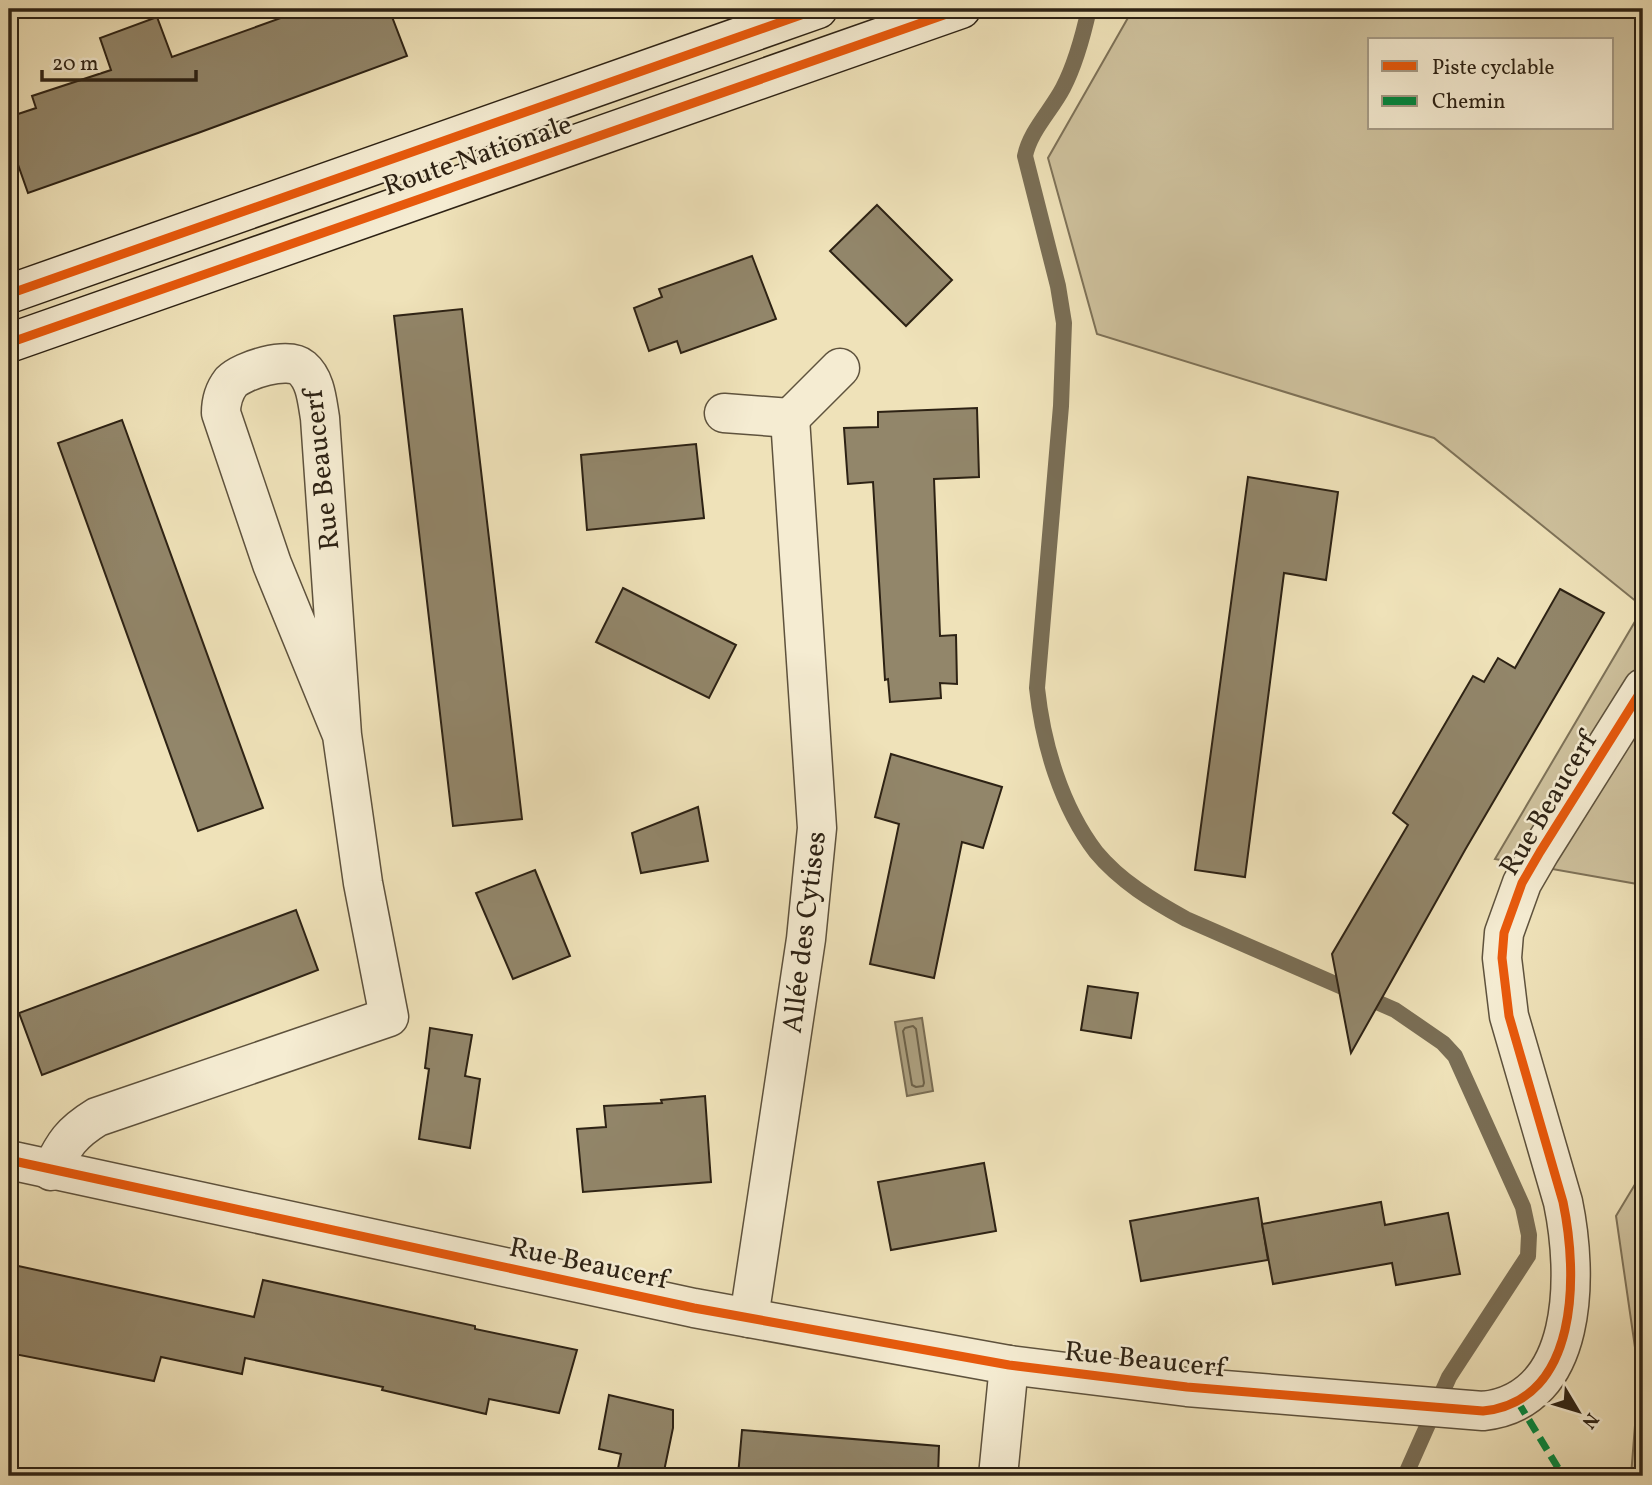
<svg xmlns="http://www.w3.org/2000/svg" width="1652" height="1485" font-family="Vollkorn,serif">
	<style>
		.green { fill: #cec19d; stroke: #7e7258; stroke-width: 2; fill-rule: evenodd }
		.water { fill: #ada181; stroke: #7a6e55; stroke-width: 2 }
		.lines { fill: none; stroke-linecap: round; stroke-linejoin: round }
		.shore { stroke: #6d624a; stroke-width: 2 }
		.stream { stroke: #7a6e55; stroke-width: 16 }
		.building { fill: #92866a; stroke: #2d2214; stroke-width: 2 }
		.street-casing { stroke: #5e523d; stroke-width: 41 }
		.secondary-casing { stroke: #2d2214; stroke-width: 41 }
		.street { stroke: #f5ecd2; stroke-width: 38 }
		.secondary { stroke: #f5ecd2; stroke-width: 38 }
		.quiet { stroke: #00873e; stroke-width: 7; stroke-dasharray: 14 7; stroke-linecap: butt }
		.cycleway-casing { stroke: #f5ecd2; stroke-width: 13 }
		.cycleway { stroke: #e8590c; stroke-width: 9 }
		.labels { text-anchor: middle; stroke-width: 5; stroke-linejoin: round; paint-order: stroke }
		.street-label { font-size: 28px; fill: #2d2214; stroke: #f5ecd2 }
	</style>
	<rect width="100%" height="100%" fill="#efe2b9"/>
	<filter id="stains"><feTurbulence type="fractalNoise" baseFrequency=".00286" numOctaves="4"/><feColorMatrix values="0 0 0 0 .2 0 0 0 0 .09 0 0 0 0 .02 0 0 0 .5 -.17"/></filter>
	<radialGradient id="worn" r=".72"><stop offset=".6" stop-color="#630" stop-opacity="0"/><stop offset="1" stop-color="#630" stop-opacity=".3"/></radialGradient>
	<g class="green">
		<path d="M1133,9h510v598l-209,-169 -337,-104 -49,-176zM1370,40h242v88h-242z"/>
		<path d="M1643,608v277l-148,-26z"/>
		<path d="M1643,1171v305h-12l8,-101 -23,-159z"/>
	</g>
	<path class="water" d="M922,1018l11,73 -26,5 -12,-74z"/>
	<g class="lines">
		<path class="shore" d="M913,1026l3,3 8,54 -1,3 -7,1 -4,-2 -9,-54 2,-3z"/>
		<path class="stream" d="M1089,9c-6,27 -13,54 -26,79 -12,23 -33,43 -38,68l33,130 6,37 -3,83 -24,282c6,56 24,118 59,164 24,29 57,49 90,67l209,91 48,33 12,13 68,151 6,28 -1,21 -79,121 -44,99"/>
	</g>
	<g class="building">
		<path d="M278,9h111l18,47 -209,77 -170,60 -19,-54v-22l27,-9 -4,-12 79,-26 -11,-32 57,-21 15,40 109,-39z"/>
		<path d="M877,205l75,75 -46,46 -76,-75z"/>
		<path d="M752,256l24,63 -95,34 -4,-12 -28,10 -15,-43 28,-11 -3,-8z"/>
		<path d="M462,309l60,510 -69,7 -59,-510z"/>
		<path d="M977,408l2,69 -45,2 6,157 16,-1 1,49 -17,-1 1,15 -51,4 -2,-23 -3,1 -12,-198 -25,2 -4,-56 34,-1v-15z"/>
		<path d="M122,420l141,388 -65,23 -140,-388z"/>
		<path d="M696,444l8,74 -117,12 -6,-75z"/>
		<path d="M1248,477l90,15 -12,88 -42,-7 -39,304 -50,-7z"/>
		<path d="M623,588l113,57 -27,53 -113,-56z"/>
		<path d="M1560,589l44,24 -139,237 -114,203 -19,-99 76,-129 -15,-12 80,-137 11,6 14,-24 17,10z"/>
		<path d="M891,754l111,33 -19,61 -21,-6 -28,136 -64,-14 29,-140 -24,-7z"/>
		<path d="M698,807l10,54 -67,12 -9,-40z"/>
		<path d="M535,870l35,86 -57,23 -37,-86z"/>
		<path d="M296,910l22,60 -276,105 -23,-62z"/>
		<path d="M1088,986l50,7 -7,45 -50,-8z"/>
		<path d="M430,1028l42,7 -7,41 15,3 -10,69 -51,-9 10,-70 -4,-1z"/>
		<path d="M705,1096l6,86 -128,10 -6,-63 29,-2 -2,-21 58,-3 -1,-3z"/>
		<path d="M984,1163l12,68 -105,19 -13,-68z"/>
		<path d="M1258,1198l10,62 -127,21 -11,-60z"/>
		<path d="M1381,1202l4,23 63,-12 12,61 -64,11 -4,-22 -119,21 -11,-60z"/>
		<path d="M9,1264l245,53 9,-37 212,46v3l102,21 -18,63 -70,-14 -3,15 -104,-24 1,-3 -138,-29 -3,16 -81,-17 -7,24 -145,-28z"/>
		<path d="M609,1395l64,15v18l-10,48 -45,-8 3,-14 -22,-5z"/>
		<path d="M742,1430l197,16 -1,30h-200z"/>
	</g>
	<g class="lines">
		<defs>
			<g id="street">
				<path d="M724,413l66,5 50,-50"/>
				<path d="M9,1160l685,148 315,57 178,22 296,24c97,-10 95,-137 80,-209l-54,-186 -7,-58 2,-25 18,-50 18,-31 103,-164"/>
				<path d="M51,1171c13,-27 20,-38 46,-54l292,-100 -26,-134 -21,-148 -22,-317c-3,-17 -4,-38 -18,-50 -14,-12 -59,2 -71,14 -7,9 -10,20 -10,31l51,151 70,171"/>
				<path d="M749,1318l57,-379 11,-111 -27,-410"/>
				<path d="M998,1476l11,-111"/>
			</g>
			<g id="secondary">
				<path d="M9,294l809,-285"/>
				<path d="M9,343l952,-334"/>
			</g>
		</defs>
		<use href="#street" class="street-casing"/>
		<use href="#secondary" class="secondary-casing"/>
		<use href="#street" class="street"/>
		<use href="#secondary" class="secondary"/>
		<path class="quiet" d="M1518,1402l45,74"/>
		<defs>
			<g id="cycleway">
				<path d="M9,294l809,-285"/>
				<path d="M9,343l952,-334"/>
				<path d="M9,1160l685,148 315,57 178,22 296,24c97,-10 95,-137 80,-209l-54,-186 -7,-58 2,-25 18,-50 18,-31 103,-164"/>
			</g>
		</defs>
		<use href="#cycleway" class="cycleway-casing"/>
		<use href="#cycleway" class="cycleway"/>
	</g>
	<g class="labels">
		<g class="street-label">
			<text transform="translate(477 154) rotate(-19)" y="10">Route Nationale</text>
			<text transform="translate(320 470) rotate(-96)" y="10">Rue Beaucerf</text>
			<text transform="translate(1547 803) rotate(-59)" y="10">Rue Beaucerf</text>
			<text transform="translate(803 932) rotate(-83)" y="10">Allée des Cytises</text>
			<text transform="translate(589 1262) rotate(12)" y="10">Rue Beaucerf</text>
			<text transform="translate(1145 1358) rotate(6)" y="10">Rue Beaucerf</text>
		</g>
	</g>
	<rect width="1652" height="1485" fill="none" stroke="#efe2b9" stroke-width="35"/>
	<rect x="10" y="10" width="1631" height="1464" fill="none" stroke="#2d2214" stroke-width="3.5"/>
	<rect x="18" y="18" width="1617" height="1450" fill="none" stroke="#2d2214" stroke-width="2"/>
	<rect x="1368" y="38" width="245" height="91" fill="#f5ecd2" stroke="#a59b86" stroke-width="2"/>
	<rect x="1382" y="61" width="35" height="10" fill="#e8590c" stroke="#a59b86" stroke-width="2"/>
	<text x="1432" y="74" font-size="21" fill="#2d2214">Piste cyclable</text>
	<rect x="1382" y="96" width="35" height="10" fill="#00873e" stroke="#a59b86" stroke-width="2"/>
	<text x="1432" y="108" font-size="21" fill="#2d2214">Chemin</text>
	<g transform="translate(1578 1411) rotate(128)" stroke="#f5ecd2" stroke-width="5" paint-order="stroke">
	<path d="M0-5L12 26L0 18L-12 26Z" fill="#2d2214"/>
	<text y="-10" font-size="19" font-weight="bold" text-anchor="middle" fill="#2d2214">N</text>
	</g>
	<path d="M42 70v10h154v-10" fill="none" stroke="#2d2214" stroke-width="3.5"/>
	<text x="52" y="70" font-size="21" fill="#2d2214" stroke="#f5ecd2" stroke-width="5" paint-order="stroke">20 m</text>
	<rect width="100%" height="100%" filter="url(#stains)"/>
	<rect width="100%" height="100%" fill="url(#worn)"/>
</svg>
